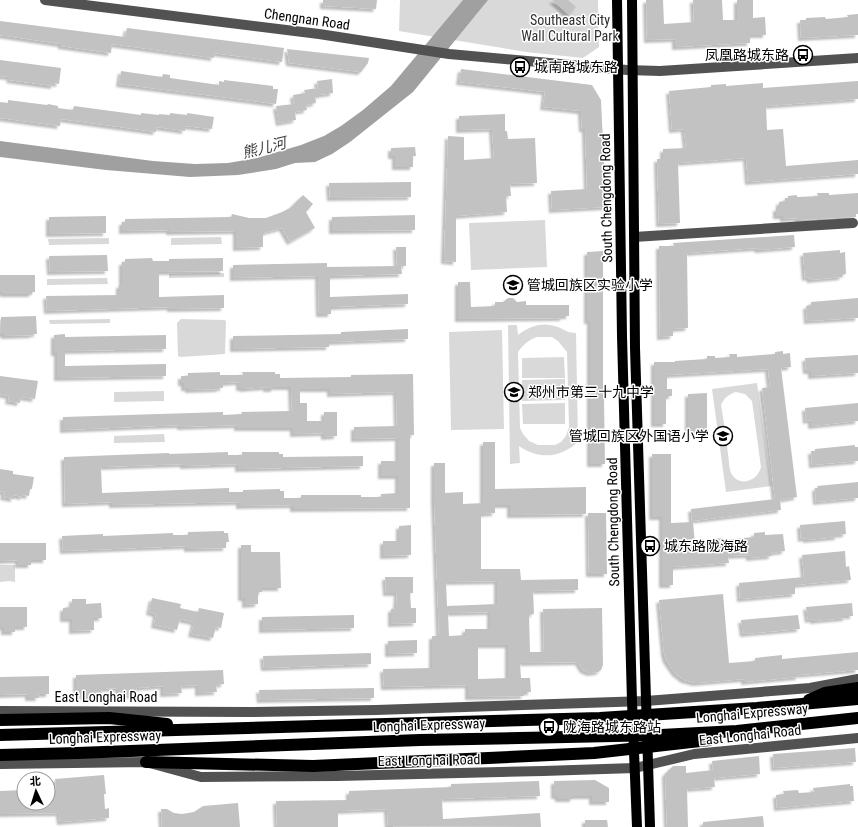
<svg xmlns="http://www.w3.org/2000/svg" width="858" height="827" font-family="'Roboto Condensed','Noto Sans SC',sans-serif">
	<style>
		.green { fill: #d9d9d9; fill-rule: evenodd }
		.water { fill: #a0a0a0 }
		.building { fill: #c2c2c2; fill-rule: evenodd; filter: url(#shadow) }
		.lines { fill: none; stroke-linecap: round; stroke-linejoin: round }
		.minor { stroke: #525252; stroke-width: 10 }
		.major { stroke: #000; stroke-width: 10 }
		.highway { stroke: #000; stroke-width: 12 }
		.labels { text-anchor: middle; stroke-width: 3; stroke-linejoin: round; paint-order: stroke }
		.street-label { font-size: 14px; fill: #000; stroke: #fff }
		.park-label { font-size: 14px; fill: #303030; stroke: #fff }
		.poi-label { font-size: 14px; fill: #000; stroke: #fff; text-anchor: start }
		.water-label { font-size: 15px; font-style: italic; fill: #414141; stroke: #fff }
	</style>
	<defs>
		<filter id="shadow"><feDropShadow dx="-3" dy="3" stdDeviation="1" flood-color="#0004"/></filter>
	</defs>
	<rect width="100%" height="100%" fill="#fff"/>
	<g class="green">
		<path d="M400,0h198l1,47 -16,11 -57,-6 -127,-21z"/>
		<path d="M545,220l2,47 -76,3 -2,-47z"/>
		<path d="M221,237l1,7 -51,1v-7z"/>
		<path d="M109,238v6l-60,1 -1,-6z"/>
		<path d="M224,273v4l-55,1v-4z"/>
		<path d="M107,278l1,6 -61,1v-6z"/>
		<path d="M110,319v4l-60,1 -1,-4z"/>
		<path d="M181,319l44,1 1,2 -1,32 -44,3 -3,-1 -1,-33z"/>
		<path d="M508,325h9l1,10c11,-9 25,-14 40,-8 7,3 10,6 18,6l2,109c-18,16 -39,18 -59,4l1,17 -10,1zM537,337h15l6,4 9,11 2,75 -3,9 -5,6 -6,3h-17l-9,-4 -6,-7 -3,-6 -2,-76c5,-7 10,-12 19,-15z"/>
		<path d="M502,330l2,99 -53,1 -2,-98z"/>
		<path d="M564,357l1,21h-43v-20z"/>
		<path d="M565,379v21l-43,1v-21z"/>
		<path d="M757,383l14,103 -45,6 -14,-103zM736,392l9,2 7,7 9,66c-3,14 -22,21 -30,6 -2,-5 -2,-13 -3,-19 -2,-16 -4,-32 -7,-49 3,-7 8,-11 15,-13z"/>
		<path d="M164,391v10l-50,1v-10z"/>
		<path d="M565,403v21h-42l-1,-20z"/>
		<path d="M164,434l1,8 -51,1v-7z"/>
		<path d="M0,565h15v17l-6,-1 -9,1z"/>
	</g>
	<path class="water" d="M463,0h25l-75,92 -63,50 -18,12 -17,8 -20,1 -19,6 -38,6 -48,2 -84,-7 -106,-13v-16l153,20 42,3 33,-1 29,-5 44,-13 23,-9 17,-10 22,-16 28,-24z"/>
	<g class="building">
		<path d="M323,0h54l-1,9 -53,-3z"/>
		<path d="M552,0h16l8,7 -7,8z"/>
		<path d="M646,0h17l1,24 30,-2 -1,-22h29l1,20h14v-20h16v18l12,-1 1,18h-16v8l-75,4v-8l-28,1z"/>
		<path d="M858,14v21l-57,3 -1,-18h6v-2l19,-1 1,2 22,-2 -1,-2z"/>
		<path d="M0,21l125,16 2,-9 157,20 -2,14 -68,-9v5l-102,-14 -1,9 -50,-7v-2l-61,-9z"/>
		<path d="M287,49l82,9 -1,5 -7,9 -72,-9z"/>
		<path d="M0,60l61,8 -2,16 -5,-1v3l-45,-6 1,-3 -10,-1z"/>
		<path d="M461,69l131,16 9,15 5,107 -54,3 -1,-19 36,-2 -2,-60h-3l-1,-18 -38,-4 2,-15 -86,-10z"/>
		<path d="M121,71l41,6 1,-3 7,1v3l49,7v-4l5,1v-2l49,6v3h5l-2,15 -157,-20z"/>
		<path d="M332,79l1,14 -14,2v2h-4l1,6 -10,2 1,5 -12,2 1,8 -17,3 -3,-17 18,-2 -1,-9 12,-2 -1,-3 14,-2 -1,-7z"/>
		<path d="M858,81v18l-92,7 1,24 16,-1 3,37 72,-6v14l-110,8 -2,-24 -68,5 2,60 -21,1 -2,-65h6v-10l23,-1 -2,-19 -12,1 -3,-39 42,-4v-2l15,-1v2l37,-3v5z"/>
		<path d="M8,100l39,5 1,-1 10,2v2l15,2 1,-4 67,9v-2l18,2v-1l11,1v-2l17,2v-2l27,4 -2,12 -27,-3v5l-28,-4 -1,5 -95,-13 -1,7 -60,-8v-16l8,1z"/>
		<path d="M505,114v17h2l1,8 27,-1 2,45 -27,1 1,12h-5l1,16 -51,4v46l-12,-1 4,-125 16,1v23l30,-2 -2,-29 -33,1v-14z"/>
		<path d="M415,147l1,9h-3v11h-18v-11h-4v-8z"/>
		<path d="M411,182v15l-81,1 -1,-15z"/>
		<path d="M817,193h12v2l29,-2v21h-2v3l-58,3v-2l-15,1v-3h-7v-8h3v-6l6,-1v-3h3v-2l9,-1v2l21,-1z"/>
		<path d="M303,195l10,9 -7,8 9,16 -25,14 -8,-14 -19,5v14l-27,1v-17l-67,1v-2l-47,1v-9h3v-3l106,-2 1,-3 17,4h17l16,-6 8,-4z"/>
		<path d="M415,215v15l-83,1v-14z"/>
		<path d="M106,216v17l-57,1v-17z"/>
		<path d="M794,235l1,12 -37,3 -1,-2 -70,5 1,75 -15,1v7l-13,1 -1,-91h15l-1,-3z"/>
		<path d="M396,247h10v19h-5l1,8 -72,2v21l78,-3v10l-77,3v7h-12l-1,-38 -85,2v-13l94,-2v4l70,-1z"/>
		<path d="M840,250v3l5,-1 1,22 -4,1v2l-32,3 -1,-3 -4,1 -2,-25z"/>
		<path d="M603,251v147h1l1,66h-15v-143h-3v-69z"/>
		<path d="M107,255l1,16 -58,1 -1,-16z"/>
		<path d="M152,258l1,3h16v-2l54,-1v13l-64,1v25l65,-2v13l-54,1v-2l-123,4 -1,-15 73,-1v-10h3v-23h3v-3z"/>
		<path d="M0,275h35v17h-3v2h-29v-2h-3z"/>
		<path d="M458,282h12l1,25 24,-1v-4h8l5,-4h5l4,4 9,-1v4h43v11h-6v2l-105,1z"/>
		<path d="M858,298v20l-51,3 -1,-15 5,-1v-3z"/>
		<path d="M36,316l1,18h-4v1l-29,1v-2h-4l1,-17z"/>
		<path d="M408,329v10l-79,3v5l-96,2v-13l108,-2v-2z"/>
		<path d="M65,334v3l101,-2v14l-101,2v15l101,-2v12l-109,2v-25h-3v-18z"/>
		<path d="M783,351v3l7,-1 1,14 -10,1 16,129 -17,3 1,10 -89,11 -1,-12 84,-10 -13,-111 8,-1 -2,-18 -101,6v14h5v7h-6v28h-12v-62h21v-1l32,-2v-3h8v2l15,-1 -1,-3h8v3l38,-3v-2z"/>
		<path d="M858,355v18l-47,3v-5h-5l-1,-13z"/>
		<path d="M220,372v3h23l-1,-3h33v2h5v4l71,-1v-2l62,-1 1,61h-4v73l-117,1v-4l-54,1v-4l-127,3v-3l-47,2 -1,-47 105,-4v1l59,-2v3h14v-3h37v2h4v3l80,-1v10l-125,3v-5l-55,2v-2l-82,3 1,26 127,-5v4h14v-2l37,-1v2h4v7h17v-3h60v2h20v-3l17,-1v-17h-17v-15h17v-23l-44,1v-12l43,-1 -1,-34 -66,2v-5h-30v14h7v18h17v-9h13v24l-13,1v-4l-31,1v-6h-56v-3l-57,2v-2l-117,5v-13l160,-5v3l19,-1 -1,-2 51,-1 -1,-24h-17v2h-8v-2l-23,2v-1h-4v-6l-16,1v5h-4v1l-31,1v-2h-4v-5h-3v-7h7v-3z"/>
		<path d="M0,376l38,5 -3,18 -14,-2 -1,6 -12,-2 1,-5 -9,-2z"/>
		<path d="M707,393v35l-5,4 -14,1v-39z"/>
		<path d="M858,403v18l-47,5v-6l-5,1 -1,-13z"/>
		<path d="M483,442h12v47l91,-2v27l-76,1v-10h-15v8l-14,1v55h39l1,11 57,-1v11l-45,1 1,23 -5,1 1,37h14l-1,-43 59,-1 1,57 -2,5 -3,2 -8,1 -7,-3 -5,-8 -58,1 1,15h9l1,14h-7v4l-56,1v-12l-84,2 -1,-18 49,-1v-32h7l-5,-137v-36h11v30l18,-1v12l20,-1zM497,581v23l-50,2 -1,-24zM490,612v17h-25v6l-16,1 -1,-23zM478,645h30v33l-30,1z"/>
		<path d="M855,445v2h3v14l-46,4 -1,-14h4v-2z"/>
		<path d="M652,454h19v69l22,-1 2,22 15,-1v-4l13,-1v2l31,-3v-4l11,-1v3l18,-1 2,17 -14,2 1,3 -23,2v-3l-21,1 1,7 -56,4v18h-11v-68h-10z"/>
		<path d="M0,469l13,2v3l21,3 -2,12h-2l-1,7 -6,-1v2l-9,-2v4l-11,-2 1,-5 -4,-1z"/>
		<path d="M858,482v16l-42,4 -1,-14h3l-1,-2z"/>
		<path d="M588,513h18l1,61h-18z"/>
		<path d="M845,521l1,13 -9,1 1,2 -22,2 -10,1v-2l-5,1 -1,-14z"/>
		<path d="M411,525v30l-28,1v-15h16v-15z"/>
		<path d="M224,531v2h4l1,9h-3v6l-39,1v-3l-124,5 -1,-15 41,-2v2l70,-3v2h15v-3z"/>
		<path d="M0,543h46v17h-15v5h-13v-5l-18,1z"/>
		<path d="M241,545h10v7h29l1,36h-19v4h-4v12l-13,1v-7h-4z"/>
		<path d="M845,551l1,16 3,-1 2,14 -56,5v9l-55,5 -1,-16 65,-6 -2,-22z"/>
		<path d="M385,577h28v16h-3l1,15h5v15l-25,1v-15l5,-1 1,-15h-11z"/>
		<path d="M723,594l6,69 26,-2v-3l27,-3v4l76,-7v18l-60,5 1,2 -55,5v-3l-48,4 -12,-3 -9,-7 -9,-13 -2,-7 -5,-53z"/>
		<path d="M152,598l29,6 -1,4 18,4 1,-4 25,5 -3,15 -5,-1 -3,11 -22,-4 3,-12 -14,-3 -3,11 -23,-5 2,-11 -7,-2z"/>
		<path d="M72,599h14v5l15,-1 1,15h-8v12l-22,1v-12h-9v-11l7,-1v-3h2z"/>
		<path d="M852,603l1,13h-7v2l-23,2 -10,1v-2l-5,1 -2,-13z"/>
		<path d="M0,607h27v20h-12v5h-11v-5h-4z"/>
		<path d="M354,615v13l-92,2v-13z"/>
		<path d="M798,615l2,14 -57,5 -2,-14z"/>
		<path d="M417,640v13l-29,1v-13z"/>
		<path d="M371,653v11l-107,4 -1,-12z"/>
		<path d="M223,670l1,14 -8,1 1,7 -19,1v-8l-17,1 1,7 -19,1v-8l-27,2 1,7 -19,1v-8l-17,1 1,7 -19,1 -1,-7h-6v-15z"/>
		<path d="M49,676v18h-11l1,4h-11v-4l-28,1v-18z"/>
		<path d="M374,688v10l-114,2 -1,-10z"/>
		<path d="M855,748l1,14 -82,6 -1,-14z"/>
		<path d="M759,756l1,18 -46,4 1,9 -28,2 1,38h-21l-2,-53 8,-8h13v7l27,-3 -1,-9z"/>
		<path d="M104,775l2,19h-2l1,15 4,-1v10l-49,4 -1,-9 -59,1v-23l24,-1v13h24v-13h8l-1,-11z"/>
		<path d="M595,780l14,8v14h-17v-6h-19v3h-15v-3h-4v-15z"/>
		<path d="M539,781l1,15 -98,3 1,20 97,-6 1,14 -153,-1 -1,-17 -49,2v16h-61l-1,-26 73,-1v-9l102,-4v-3z"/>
		<path d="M850,784v2h3l1,15 -77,7 -1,-13 8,-1 -1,-3 15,-1 1,3 15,-1 -1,-4z"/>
		<path d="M238,803l2,24h-78l-1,-18h6l7,4 8,1 12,-2 9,-6z"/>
		<path d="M763,816l1,11h-61v-5z"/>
		<path d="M585,820h22l1,7h-23z"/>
	</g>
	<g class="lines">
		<g class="minor">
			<path d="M45,0l274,34 130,20 178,16 33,1 198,-13"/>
			<path d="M634,237l219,-14"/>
			<path d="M0,711l251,1 125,-2 270,-9 164,-13 48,-9"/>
			<path d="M0,764l146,-2 55,15 137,-1 205,-5 92,-3 59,-14 164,-16"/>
		</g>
		<g class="major">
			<path d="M617,0l5,336 10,365 5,126"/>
			<path d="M632,0l3,348 15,479"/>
		</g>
		<g class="highway">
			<path d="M809,700l16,-7 33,-5"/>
			<path d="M0,720l109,-2 58,6"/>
			<path d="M0,735l600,-17 157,-10 101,-9"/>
			<path d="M0,755l77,-2 343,-13 241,-5 76,-4 121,-13"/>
			<path d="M146,762l167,4 281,-13 115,-13"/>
		</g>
	</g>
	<defs>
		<symbol id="bus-ring" viewBox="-11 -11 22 22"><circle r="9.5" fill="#fff" stroke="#000" stroke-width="1.5"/><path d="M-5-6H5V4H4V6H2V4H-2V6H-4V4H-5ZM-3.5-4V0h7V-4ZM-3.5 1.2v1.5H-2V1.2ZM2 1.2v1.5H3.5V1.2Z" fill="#000"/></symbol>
		<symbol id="school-ring" viewBox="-11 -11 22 22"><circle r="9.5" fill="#fff" stroke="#000" stroke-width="1.5"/><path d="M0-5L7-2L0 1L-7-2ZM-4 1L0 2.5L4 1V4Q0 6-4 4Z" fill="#000"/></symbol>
	</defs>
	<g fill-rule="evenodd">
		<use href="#bus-ring" x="792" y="44" width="22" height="22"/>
		<use href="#bus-ring" x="509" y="56" width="22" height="22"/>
		<use href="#school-ring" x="502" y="274" width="22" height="22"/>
		<use href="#school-ring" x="503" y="381" width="22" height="22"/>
		<use href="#school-ring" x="712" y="425" width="22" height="22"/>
		<use href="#bus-ring" x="639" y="535" width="22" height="22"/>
		<use href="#bus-ring" x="538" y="716" width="22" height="22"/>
	</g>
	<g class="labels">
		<g class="street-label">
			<text transform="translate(307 19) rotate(8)" y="5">Chengnan Road</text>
			<text transform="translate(606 198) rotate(-91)" y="5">South Chengdong Road</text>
			<text transform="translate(613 522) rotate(-91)" y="5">South Chengdong Road</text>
			<text x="106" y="702">East Longhai Road</text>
			<text transform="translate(752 713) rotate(-5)" y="5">Longhai Expressway</text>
			<text transform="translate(429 725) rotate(-2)" y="5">Longhai Expressway</text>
			<text transform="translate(750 735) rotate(-6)" y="5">East Longhai Road</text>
			<text transform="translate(105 737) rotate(-2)" y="5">Longhai Expressway</text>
			<text transform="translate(429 760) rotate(-1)" y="5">East Longhai Road</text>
		</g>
		<g class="park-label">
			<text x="570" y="25">Southeast City<tspan x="570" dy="16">Wall Cultural Park</tspan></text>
		</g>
		<g class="poi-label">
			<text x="789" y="60" text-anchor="end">凤凰路城东路</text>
			<text x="534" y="72">城南路城东路</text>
			<text x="527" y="290">管城回族区实验小学</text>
			<text x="528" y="397">郑州市第三十九中学</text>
			<text x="709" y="441" text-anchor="end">管城回族区外国语小学</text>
			<text x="664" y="551">城东路陇海路</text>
			<text x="563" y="732">陇海路城东路站</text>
		</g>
		<g class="water-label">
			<text transform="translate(264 148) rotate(-14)" y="5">熊儿河</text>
		</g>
	</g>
	<g transform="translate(36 791) rotate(356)"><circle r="19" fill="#ffffff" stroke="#999999"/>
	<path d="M0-3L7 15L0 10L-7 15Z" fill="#000000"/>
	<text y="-6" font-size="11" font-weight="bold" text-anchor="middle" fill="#000000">北</text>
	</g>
</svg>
